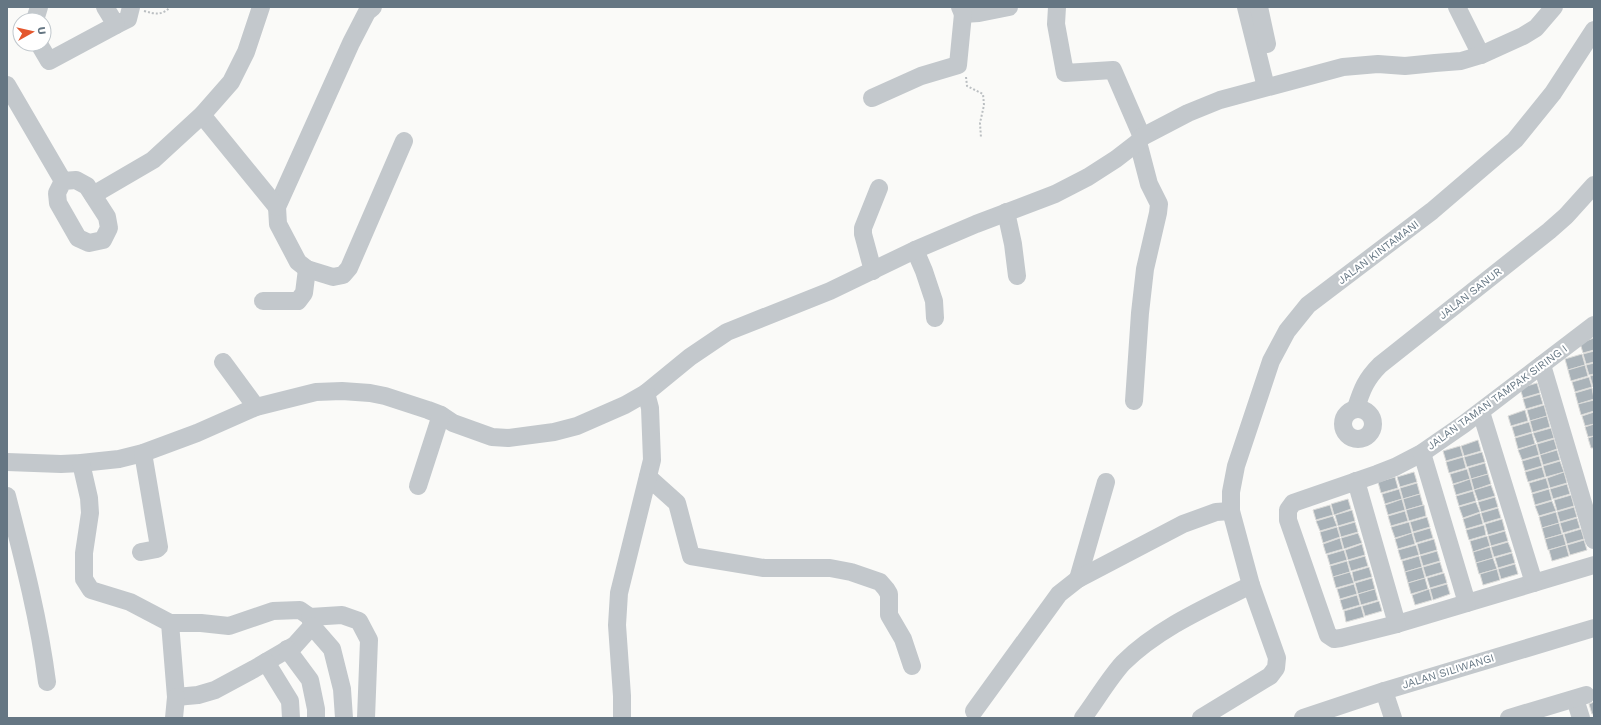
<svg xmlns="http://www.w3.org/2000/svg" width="1601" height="725" font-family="'Work Sans',sans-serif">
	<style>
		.building { fill: #aab3b9; stroke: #dcdcda }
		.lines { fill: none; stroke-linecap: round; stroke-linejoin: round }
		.path { stroke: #bbbfc2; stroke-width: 2; stroke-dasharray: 2 2; stroke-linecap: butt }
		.minor { stroke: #c3c8cc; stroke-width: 18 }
		.labels { text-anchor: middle; stroke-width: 4; stroke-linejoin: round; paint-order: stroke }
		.street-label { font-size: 11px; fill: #657683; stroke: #fff }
	</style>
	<rect width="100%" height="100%" fill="#fafaf8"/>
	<g class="building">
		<path d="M1594,338v12l-11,3 -3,-10z"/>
		<path d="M1594,351v11l-8,2 -3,-10z"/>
		<path d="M1582,354l3,11 -17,5 -3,-11z"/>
		<path d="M1594,363v11l-5,1 -3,-10z"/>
		<path d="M1585,365l3,11 -17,5 -3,-11z"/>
		<path d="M1594,375v11l-1,1 -3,-11z"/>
		<path d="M1589,377l3,10 -17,5 -3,-10z"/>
		<path d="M1537,383l3,10 -17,5 -3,-10z"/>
		<path d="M1592,388l2,11 -16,5 -3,-11z"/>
		<path d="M1540,394l3,10 -17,5 -3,-10z"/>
		<path d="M1594,400v11l-13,4 -3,-11z"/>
		<path d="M1544,405l3,11 -17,5 -3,-11z"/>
		<path d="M1525,410l3,11 -17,5 -3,-10z"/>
		<path d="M1594,412v12l-9,2 -3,-10z"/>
		<path d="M1547,416l3,11 -17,5 -3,-11z"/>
		<path d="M1529,422l3,10 -17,5 -3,-10z"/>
		<path d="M1594,424v12l-6,1 -3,-10z"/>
		<path d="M1551,428l3,10 -17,5 -4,-10z"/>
		<path d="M1532,433l3,11 -17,5 -3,-11z"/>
		<path d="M1594,436v12h-3l-3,-10z"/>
		<path d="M1554,439l3,10 -17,6 -3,-11z"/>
		<path d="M1478,440l3,11 -17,5 -3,-10z"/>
		<path d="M1536,444l3,11 -17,5 -4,-10z"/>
		<path d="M1460,446l3,10 -17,5 -3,-10z"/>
		<path d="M1557,450l3,10 -17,5 -3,-10z"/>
		<path d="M1482,452l3,10 -18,5 -3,-10z"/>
		<path d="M1539,456l3,10 -17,5 -3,-10z"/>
		<path d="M1463,457l3,11 -17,5 -3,-11z"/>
		<path d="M1560,461l4,11 -18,5 -3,-11z"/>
		<path d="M1485,463l3,11 -17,5 -3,-11z"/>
		<path d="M1542,467l3,10 -17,5 -3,-10z"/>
		<path d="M1467,469l3,10 -17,5 -3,-10z"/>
		<path d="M1414,472l3,10 -17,5 -3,-10z"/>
		<path d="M1564,472l3,11 -17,5 -3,-10z"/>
		<path d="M1488,474l3,10 -17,6 -3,-11z"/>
		<path d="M1395,477l3,11 -17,5 -3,-11z"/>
		<path d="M1546,478l3,10 -17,5 -3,-10z"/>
		<path d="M1470,479l3,11 -17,5 -3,-10z"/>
		<path d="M1417,483l3,11 -17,5 -3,-11z"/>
		<path d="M1567,484l3,10 -17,5 -3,-10z"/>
		<path d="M1491,485l4,11 -17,5 -4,-11z"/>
		<path d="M1399,489l3,10 -17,5 -3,-10z"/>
		<path d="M1549,489l3,11 -17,5 -3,-11z"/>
		<path d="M1473,491l3,10 -17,5 -3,-10z"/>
		<path d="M1420,494l3,11 -17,5 -3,-11z"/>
		<path d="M1571,495l3,11 -17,5 -3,-11z"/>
		<path d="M1495,497l3,10 -17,5 -3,-10z"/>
		<path d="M1348,499l3,10 -17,6 -3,-11z"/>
		<path d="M1402,499l3,11 -17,5 -3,-10z"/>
		<path d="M1552,501l4,10 -17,5 -4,-10z"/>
		<path d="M1476,502l4,10 -17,6 -4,-11z"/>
		<path d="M1330,505l3,10 -17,5 -3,-10z"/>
		<path d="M1424,505l2,11 -17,5 -3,-11z"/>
		<path d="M1574,507l3,10 -17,5 -3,-10z"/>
		<path d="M1498,508l3,10 -17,5 -3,-10z"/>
		<path d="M1352,510l3,11 -17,5 -3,-11z"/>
		<path d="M1405,511l3,10 -17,5 -3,-10z"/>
		<path d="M1556,512l3,11 -17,5 -3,-11z"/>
		<path d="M1480,513l3,11 -17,5 -3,-10z"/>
		<path d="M1333,516l4,10 -17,5 -4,-10z"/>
		<path d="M1427,517l3,10 -17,5 -3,-10z"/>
		<path d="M1577,518l3,10 -17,5 -3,-10z"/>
		<path d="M1502,519l3,11 -17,5 -3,-11z"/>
		<path d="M1355,522l3,10 -17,5 -3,-10z"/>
		<path d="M1409,522l3,11 -17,5 -4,-11z"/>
		<path d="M1559,523l3,11 -17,5 -3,-11z"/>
		<path d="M1484,525l2,10 -17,5 -3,-10z"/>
		<path d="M1337,527l3,10 -17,6 -3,-11z"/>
		<path d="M1430,528l3,10 -17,5 -3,-10z"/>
		<path d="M1581,529l3,10 -17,5 -3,-10z"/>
		<path d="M1505,531l3,10 -17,5 -3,-10z"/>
		<path d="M1358,533l4,10 -18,6 -3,-11z"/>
		<path d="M1412,533l3,11 -17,5 -3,-10z"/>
		<path d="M1563,534l3,11 -18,5 -3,-11z"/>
		<path d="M1487,536l3,10 -17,6 -3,-11z"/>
		<path d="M1340,538l3,11 -17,5 -3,-10z"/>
		<path d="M1434,539l3,11 -17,5 -3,-11z"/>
		<path d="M1584,540l3,10 -17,5 -3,-10z"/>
		<path d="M1508,542l4,10 -18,5 -3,-10z"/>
		<path d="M1362,544l3,11 -17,5 -3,-10z"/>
		<path d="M1416,545l3,10 -18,5 -3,-10z"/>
		<path d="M1566,545l3,11 -17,5 -3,-11z"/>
		<path d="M1490,547l3,11 -17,5 -3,-11z"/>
		<path d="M1344,550l3,10 -17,5 -3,-10z"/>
		<path d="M1437,551l3,10 -17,5 -3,-10z"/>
		<path d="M1512,553l3,10 -17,5 -3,-10z"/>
		<path d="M1365,556l3,10 -17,5 -3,-10z"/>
		<path d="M1419,556l3,11 -17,5 -3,-11z"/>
		<path d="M1493,558l4,11 -18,5 -3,-11z"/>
		<path d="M1347,561l3,11 -17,5 -3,-11z"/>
		<path d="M1440,562l3,10 -17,5 -3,-10z"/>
		<path d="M1515,564l3,10 -17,5 -3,-10z"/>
		<path d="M1369,567l3,10 -18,5 -2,-10z"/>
		<path d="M1422,567l3,11 -17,5 -3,-11z"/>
		<path d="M1497,569l3,11 -17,5 -3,-11z"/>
		<path d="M1350,572l4,11 -18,5 -3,-11z"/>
		<path d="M1444,573l3,10 -17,5 -3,-10z"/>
		<path d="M1372,578l3,11 -17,5 -3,-11z"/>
		<path d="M1425,578l3,11 -17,5 -3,-11z"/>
		<path d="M1354,584l3,10 -17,5 -3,-10z"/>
		<path d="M1447,584l3,10 -17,6 -3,-11z"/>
		<path d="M1375,589l3,11 -17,5 -3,-11z"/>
		<path d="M1429,589l3,11 -17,5 -3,-10z"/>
		<path d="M1357,595l3,10 -17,5 -3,-10z"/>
		<path d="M1379,601l3,10 -17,5 -3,-10z"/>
		<path d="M1361,606l3,11 -18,5 -2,-11z"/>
		<path d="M1594,702v12h-2l-3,-10z"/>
	</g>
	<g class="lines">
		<g class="path">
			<path d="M144,11c11,3 18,5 26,-4"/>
			<path d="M966,77l1,9 16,8 1,11 -4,18 1,15"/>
		</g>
		<g class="minor">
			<path d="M105,7l11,18 12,-6 3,-12"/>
			<path d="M373,7l-6,5 -16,31 -74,164 1,17 20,38 9,7 26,8 10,-2 6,-7 55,-127"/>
			<path d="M960,7l3,7 16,-1 30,-6"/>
			<path d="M1057,7l-1,17 9,49 48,-3 29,67"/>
			<path d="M1246,7l20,80"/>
			<path d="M1259,7l8,37"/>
			<path d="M1457,7l24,48"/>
			<path d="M35,20l4,-13"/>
			<path d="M39,44l10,17 67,-36"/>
			<path d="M7,85l56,96"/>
			<path d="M872,98l49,-22 37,-11 5,-51"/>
			<path d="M202,115l75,92"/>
			<path d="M76,180l11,6 20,31 2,11 -6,12 -14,3 -11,-5 -20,-35 -1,-10 6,-12z"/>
			<path d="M93,195l60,-35 49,-45 29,-33 15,-30 15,-45"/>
			<path d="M1006,212l7,32 4,32"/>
			<path d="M915,250l9,21 10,30 1,17"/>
			<path d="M873,271l-10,-37v-6l16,-40"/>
			<path d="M263,301h35l6,-8 3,-24"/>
			<path d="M1594,325l-130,99 -42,29 -27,14 -18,7 -84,29 -5,7v10l40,115 6,4 7,-1 56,-14 197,-59"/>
			<path d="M223,362l33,45"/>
			<path d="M1542,365l52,175"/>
			<path d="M1134,401l6,-88 5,-44 13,-56 1,-9 -10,-20 -11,-42"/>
			<path d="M1356,408c6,-19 10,-29 24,-43l169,-134 17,-15 28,-31"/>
			<circle cx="1358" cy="424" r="15"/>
			<path d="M1481,412l53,171"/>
			<path d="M1422,453l45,150"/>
			<path d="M7,462l54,2 20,-1 38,-4 24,-6 54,-20 59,-26 60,-15 26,-1 28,2 15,3 43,14 13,5 12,8 39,14 16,1 46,-6 23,-6 48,-21 21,-12 44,-36 37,-25 103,-41 85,-41 61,-26 79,-30 33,-17 28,-18 22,-17 4,-5 46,-24 32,-13 123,-33 35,-3 27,2 30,-3 26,-2 20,-6 42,-19 13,-8 18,-21"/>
			<path d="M81,463l8,35 1,15 -6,40v26l7,11 39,12 40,21h31l28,3 44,-15 27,-1 10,7 2,9 -17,19 -41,24 -39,21 -17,5 -22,2 -6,-74"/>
			<path d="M648,477l29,26 14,53 73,12h66l21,4 29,10 6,7 3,5v21l14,24 9,27"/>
			<path d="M1356,481l41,143"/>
			<path d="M418,486l23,-71"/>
			<path d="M7,496c16,62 32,123 40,186"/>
			<path d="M141,552l16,-3 2,-2 -16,-94"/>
			<path d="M1078,579l28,-97"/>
			<path d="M310,617l32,-2 17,6 10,19 -3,78"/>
			<path d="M312,626l20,23 10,40 2,29"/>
			<path d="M287,649l23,31 6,29v9"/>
			<path d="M266,662l24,39 1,17"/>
			<path d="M1384,691l9,27"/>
			<path d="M1575,699l6,19"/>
			<path d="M974,711l85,-117 19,-15 105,-55 33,-12 15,-1"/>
			<path d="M174,718l2,-21"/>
			<path d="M622,718v-22l-5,-71 2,-32 33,-133 -2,-52 -4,-15"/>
			<path d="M1083,718c12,-16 27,-41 40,-55 35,-35 84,-56 128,-78"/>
			<path d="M1201,718l69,-42 6,-8 1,-10 -26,-73 -20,-74v-19l5,-26 35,-105 16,-30 21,-26 124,-94 83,-71 38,-47 41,-63"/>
			<path d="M1303,718l81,-27 210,-63"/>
			<path d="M1509,718l77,-23"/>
		</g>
	</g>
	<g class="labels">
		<g class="street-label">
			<text transform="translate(1378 252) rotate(-37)" y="4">JALAN KINTAMANI</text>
			<text transform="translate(1470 293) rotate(-38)" y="4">JALAN SANUR</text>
			<text transform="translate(1497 397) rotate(-36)" y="4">JALAN TAMAN TAMPAK SIRING I</text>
			<text transform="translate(1448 671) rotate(-17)" y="4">JALAN SILIWANGI</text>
		</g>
	</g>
	<rect width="1601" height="725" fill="none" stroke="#657683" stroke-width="16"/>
	<g transform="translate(32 32) rotate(82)"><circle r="19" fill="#ffffff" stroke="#c1c8cd"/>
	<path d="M0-3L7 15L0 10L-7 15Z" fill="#e4572e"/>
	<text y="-6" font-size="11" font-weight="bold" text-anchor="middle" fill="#657683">U</text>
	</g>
</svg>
